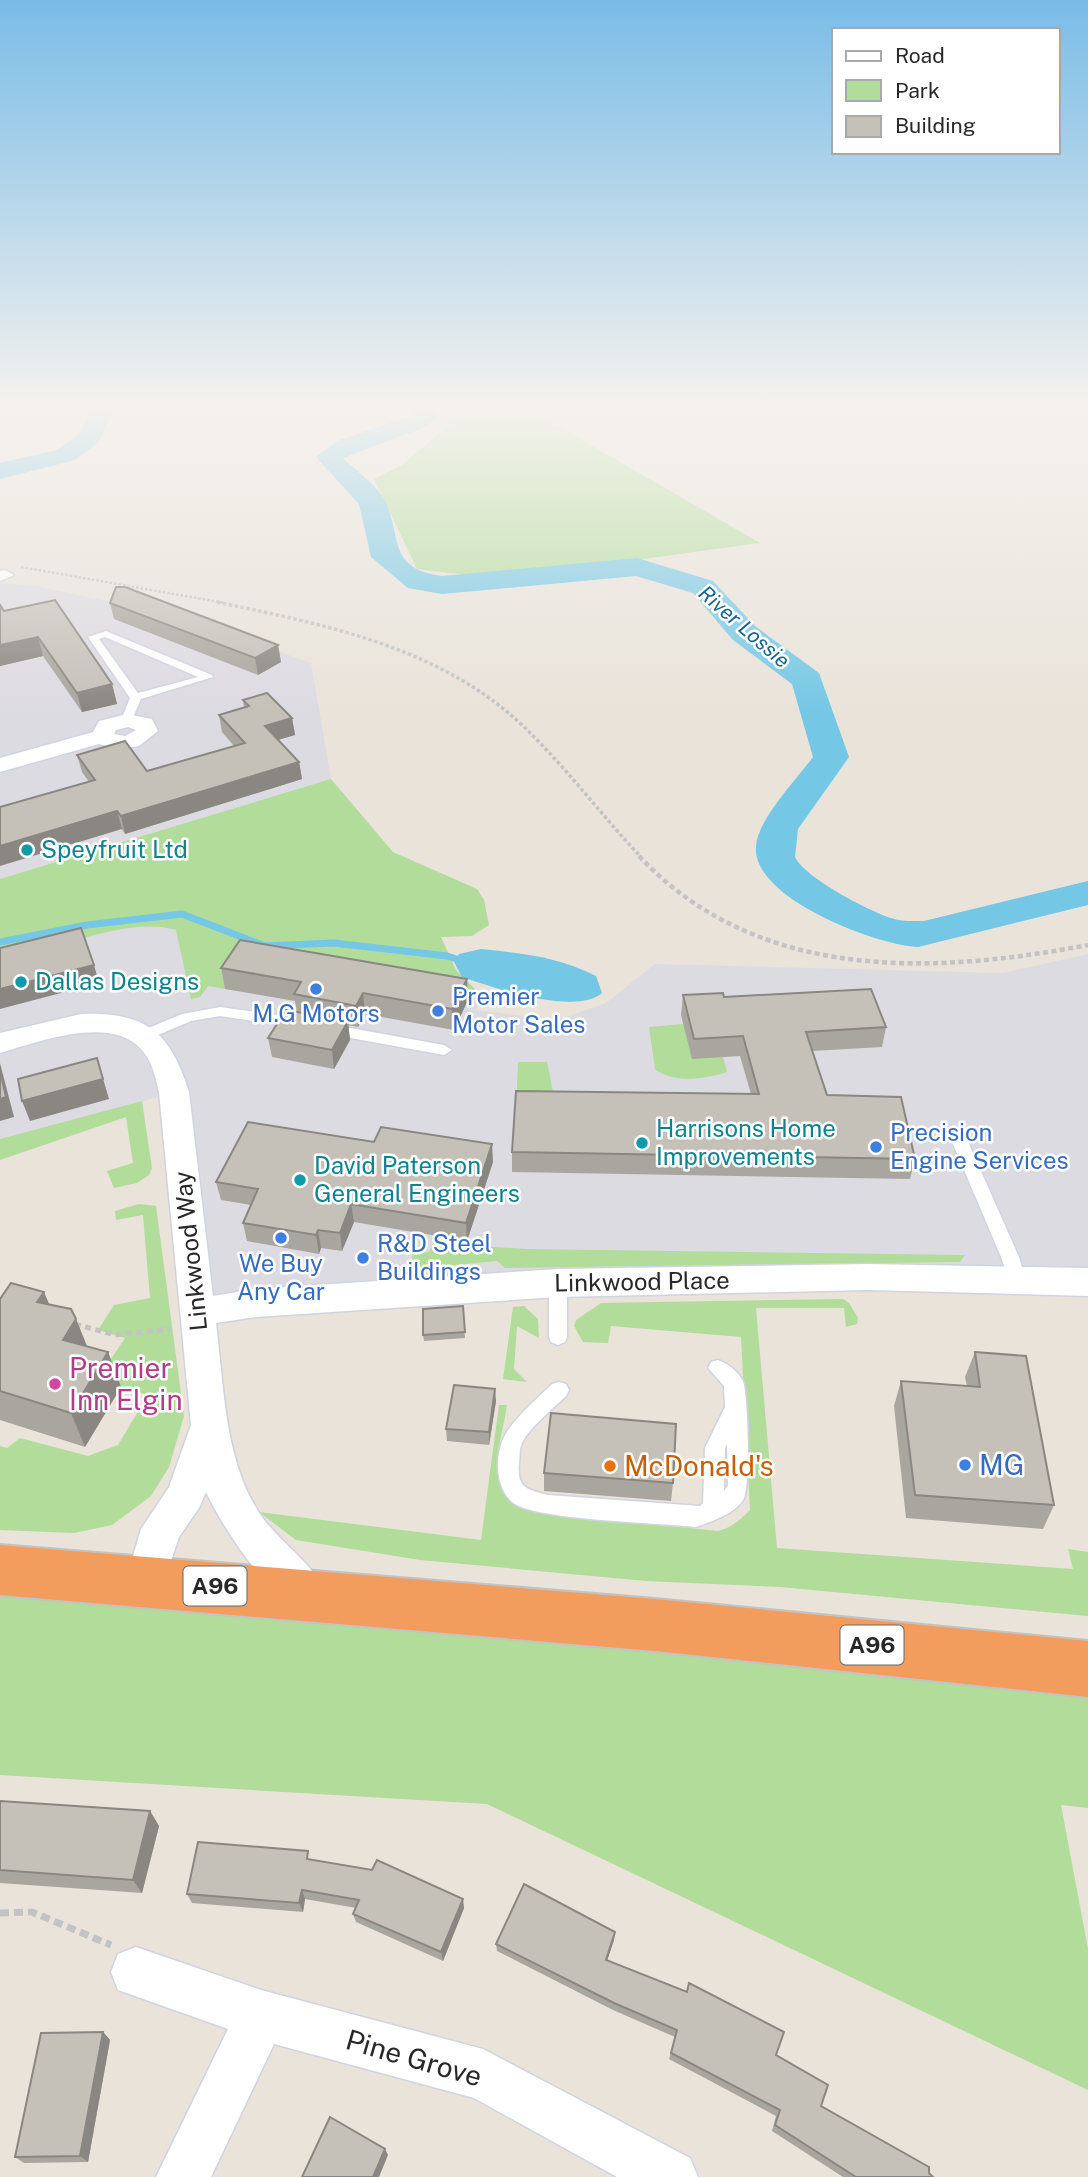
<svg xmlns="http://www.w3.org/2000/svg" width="1088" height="2177" font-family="'Public Sans',sans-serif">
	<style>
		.industrial { fill: #dddbe2 }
		.green { fill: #b1dc9a }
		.water { fill: #74c7e5 }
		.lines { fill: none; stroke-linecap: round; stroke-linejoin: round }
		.stream { stroke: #74c7e5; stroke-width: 7 }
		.river { fill: #74c7e5; fill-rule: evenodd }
		.lane-casing { stroke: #d0d3e0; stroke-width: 3 }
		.street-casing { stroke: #d0d3e0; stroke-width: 3 }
		.highway-casing { stroke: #c3c3c3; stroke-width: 4 }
		.path-far4 { stroke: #c3c3c3; stroke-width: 2.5; stroke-dasharray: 2.5 2; stroke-linecap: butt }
		.path-far3 { stroke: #c3c3c3; stroke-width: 3.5; stroke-dasharray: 3.5 2.5; stroke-linecap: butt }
		.path-far2 { stroke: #c3c3c3; stroke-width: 4.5; stroke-dasharray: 5 3.5; stroke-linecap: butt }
		.path-far1 { stroke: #c3c3c3; stroke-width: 5; stroke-dasharray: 6 4.5; stroke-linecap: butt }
		.path { stroke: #c3c3c3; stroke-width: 7; stroke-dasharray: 9 5; stroke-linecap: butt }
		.lane { fill: #fff; fill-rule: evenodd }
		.street { fill: #fff; fill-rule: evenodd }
		.highway { fill: #f29d5d; fill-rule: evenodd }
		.wall { fill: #a9a69f }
		.shaded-wall { fill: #8a8782 }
		.building { fill: #c5c1b9; stroke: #8a8782; stroke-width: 2 }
		.culture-dot { fill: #0f9aa8; stroke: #fff; stroke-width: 2.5 }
		.shop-dot { fill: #3f7fe0; stroke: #fff; stroke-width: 2.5 }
		.hotel-dot { fill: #d1479c; stroke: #fff; stroke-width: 2.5 }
		.food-dot { fill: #e8710a; stroke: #fff; stroke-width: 2.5 }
		.labels { text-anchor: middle; stroke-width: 5; stroke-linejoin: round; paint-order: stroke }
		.far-water-label { font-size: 21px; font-style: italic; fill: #17648d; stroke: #fff }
		.shield { fill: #fff; stroke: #686868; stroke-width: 2 }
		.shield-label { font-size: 23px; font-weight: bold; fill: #282828 }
		.culture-label { font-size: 24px; fill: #0d838f; stroke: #fff; text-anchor: start }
		.shop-label { font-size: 24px; fill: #366cbe; stroke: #fff; text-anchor: start }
		.street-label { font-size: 24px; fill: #282828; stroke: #fff }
		.near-hotel-label { font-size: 28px; fill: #b23c85; stroke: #fff; text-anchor: start }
		.near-shop-label { font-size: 28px; fill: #366cbe; stroke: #fff; text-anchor: start }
		.near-food-label { font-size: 28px; fill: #c56008; stroke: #fff; text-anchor: start }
		.near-street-label { font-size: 28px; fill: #282828; stroke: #fff }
	</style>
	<rect width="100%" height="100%" fill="#e9e3da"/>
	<path class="industrial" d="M0,583l35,3 139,29 137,48 20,116 -83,177 234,40 -6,14 82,10 48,-17 49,-39 347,9 86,-19v328l-221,-5 -669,35 -25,-219 -173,46z"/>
	<g class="green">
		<path d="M439,407h97l3,8 221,128 -146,20 -130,14 -67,-8 -43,-90 28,-14 53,-45z"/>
		<path d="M331,779l62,73 84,37 7,11 5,25 -17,11 -31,1 15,33 26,26 -234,-40 -23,33 -17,-3 -8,11 -9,2 -15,-69c-47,-15 -130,21 -176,37v-88z"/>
		<path d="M683,1024l40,33 4,15c-20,7 -54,12 -72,-3l-6,-42z"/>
		<path d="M518,1062h29l6,30 -37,19z"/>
		<path d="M142,1101l10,67 -3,7 -12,8 -23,5 -7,-17 26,-8 -7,-46 -126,43v-21z"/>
		<path d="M139,1204l17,2 28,210 -15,51 -18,29 -39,29 -38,8 -74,-3v-84l7,2 13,-10 68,18 30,-11 30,-50 -51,-15 28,-42 -27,-8 16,-25 36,-7 -7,-83 -27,5 -1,-9z"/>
		<path d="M433,1243l94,6 438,6 -5,7 -455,6 -8,-7 -84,8 -1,-15 17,-2z"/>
		<path d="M843,1299l6,4 9,15 -1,6 -11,3 -2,-19h-88l21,240 296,21 -5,-20 20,3v64l-308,-29 -134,-6 -226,-21 -124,-20 -37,-28 222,28 18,-135h8c-7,46 -28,87 27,107l184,19c15,-4 22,-11 32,-21l-9,-173 -130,-11 -3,17 -25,-1 -9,-16 2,-6 25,-17z"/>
		<path d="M524,1306l14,13 1,19 -22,-12 -3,43 13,13 -24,-3 10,-72z"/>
		<path d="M0,1596l1088,90v122l-27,-3 27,144v141l-601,-286 -487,-29z"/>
	</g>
	<path class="water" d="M481,949c40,4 79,8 115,27l6,17c-26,23 -111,-6 -140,-16l-8,-15 5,-8z"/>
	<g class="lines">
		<path class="stream" d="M0,942l87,-17 95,-11 83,32 69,-3 113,13 19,6"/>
		<g class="river">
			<path d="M91,407h23l-15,35 -24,18 -75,19v-16l57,-13 23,-17z"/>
			<path d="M409,407h26l2,11 -14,10 -80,30c12,12 34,27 42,43 17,35 2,68 57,75l195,-18 10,3 66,20 42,45 64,47 30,84 -51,72 -3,28c10,21 74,54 96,61 10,4 22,3 33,3l164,-40v24l-170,42c-42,-2 -167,-49 -162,-101 2,-27 41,-67 57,-89l-21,-73 -59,-44 -40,-47 -57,-17 -194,18 -34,-6 -37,-31 -12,-53 -43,-47 21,-16 76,-26z"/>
		</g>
		<defs>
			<g id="lane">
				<path d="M106,631l106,44 1,2 -72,22 -10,23h-8l-2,-2 9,-22 -42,-61zM105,637l93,40 -60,16 -39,-54z"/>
				<path d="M220,1007l80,11 7,5 -7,5 -80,-12 -29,5 -47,20 -8,-5 3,-4 43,-18z"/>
				<path d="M328,1024l116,21 8,5 -8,5 -121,-22 -3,-4 3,-4z"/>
				<path d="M961,1138l6,2 2,4 50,113 7,24 -3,5 -6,2 -6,-2 -10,-29 -48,-113 2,-4z"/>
				<path d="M558,1276l6,2 3,5v54l-2,5 -7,3 -7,-3 -2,-5v-54l3,-5z"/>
				<path d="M718,1360c9,3 21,12 25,21 5,13 8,108 0,119 -9,14 -32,22 -47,27 -35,-4 -157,-7 -181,-23 -20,-13 -21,-49 -10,-69 11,-19 31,-35 47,-51l7,-2 7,2 3,6 -3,6c-12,12 -41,35 -45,50 -2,5 -1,12 -2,17 -2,25 7,26 29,32l152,11 3,-3 2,-55 20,-41 -1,-21 -16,-18 3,-6zM727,1444l1,41 -4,6 1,-43z"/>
			</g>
			<g id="street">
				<path d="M5,570l9,5 -14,6v-10z"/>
				<path d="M127,714l25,5 6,12 -19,15 -20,3 -20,-5 -99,28v-14l93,-26 6,-11zM128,727l8,3 -11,6 -11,-2 2,-4z"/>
				<path d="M81,1014c65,-2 89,17 108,78l24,204 43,-7 302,-20 309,-5 221,4v28l-221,-6 -309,7 -302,20 -40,6c8,63 8,134 42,188 19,30 54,50 69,83l-6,14 -15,6c-37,-15 -83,-86 -100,-122l-7,16 -20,29 -19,57 -14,5 -14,-5 -6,-14 15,-51 28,-42 22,-62 -32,-333c-4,-16 -7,-32 -19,-44 -31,-33 -103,-6 -140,5v-20z"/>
				<path d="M136,1947l125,43 222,59 207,109 8,19h-81l-143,-79 -200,-54 -63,133h-55l72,-148 -110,-39 -7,-18 7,-18z"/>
			</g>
			<path id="highway" d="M0,1545l655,54 433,42v56l-433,-46 -655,-56z"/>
		</defs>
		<use href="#lane" class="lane-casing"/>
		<use href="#street" class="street-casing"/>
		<use href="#highway" class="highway-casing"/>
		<path class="path-far4" d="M21,567l204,36"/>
		<path class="path-far3" d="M217,602c109,23 223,45 306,124 43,41 78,89 118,131"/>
		<path class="path-far2" d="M639,856c118,126 292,119 449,89"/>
		<path class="path-far1" d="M75,1324l40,11 55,-6"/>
		<path class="path" d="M0,1913l32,-1 79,33"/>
		<use href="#lane" class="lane"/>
		<use href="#street" class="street"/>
		<use href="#highway" class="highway"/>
	</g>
	<g class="wall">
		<path d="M110,603l168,42 3,17 -23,13 -144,-56z"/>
		<path d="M0,605l4,6 108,73 5,20 -35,8 -39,-56 -43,10z"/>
		<path d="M243,700l49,18 3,17 -17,5 21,22 3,17 -177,55 -43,-62 -5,-17 70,16 87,-25 -12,-14 -3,-17 25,-8z"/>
		<path d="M221,968l246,11 1,21 -14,30 -89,-16 -7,13 -10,-2 2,15 -16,29 -62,-12 -4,-19 29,-26 -2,-11 -70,-12z"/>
		<path d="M683,995l41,2 162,30 -4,20 -70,4 15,44 88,64 -5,20 -398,-7v-20l239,-58 -11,-38 -48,3 -11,-44z"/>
		<path d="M493,1162l-26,79 -113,-19 -12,29 -21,-3 -2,6 -72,-13 -4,-18 8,-18 -30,-5 -5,-18z"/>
		<path d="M0,1299l50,6 26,14 11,27 21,6 13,35 -36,60 -85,-27z"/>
		<path d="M463,1306l2,32 -41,3 -1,-6z"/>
		<path d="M975,1352l79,153 -11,24 -137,-11 -12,-112 7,-25 66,5 -2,-9z"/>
		<path d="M496,1401l-7,44 -42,-4 -1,-12z"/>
		<path d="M544,1473l129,10 -2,18 -127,-10z"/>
		<path d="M0,1801l150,10 9,15 -17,67 -142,-10z"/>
		<path d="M311,1859l153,49 -21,53 -87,-39 -3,-8 3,-6 -51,-9 -2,13 -111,-9 -5,-9z"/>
		<path d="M615,1932l-1,8 -7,20 169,95 45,51 112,71h-90l-71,-46 4,-15 -107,-57 6,-22 -62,-27 -116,-59 -1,-7z"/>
		<path d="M103,2032l7,8 -22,122 -64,1 -9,-6z"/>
	</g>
	<g class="shaded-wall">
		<path d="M38,637l5,19 -43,10v-21z"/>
		<path d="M278,645l3,17 -23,13 -3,-17z"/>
		<path d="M112,684l5,20 -35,8 -5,-19z"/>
		<path d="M292,718l3,17 -28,8 -2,-17z"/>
		<path d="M299,762l3,17 -177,55 -4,-18z"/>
		<path d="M117,811l5,18 -122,37v-20z"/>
		<path d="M94,965l5,18 -99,26v-20z"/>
		<path d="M467,979l1,21 -14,30 -2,-21z"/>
		<path d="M363,993l2,21 -7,13 -2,-21z"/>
		<path d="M348,1021l2,19 -16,29 -2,-19z"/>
		<path d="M97,1058l12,41 -79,22 -8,-20z"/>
		<path d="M0,1063l14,54 -14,4z"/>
		<path d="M492,1144l1,18 -26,79 -1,-18z"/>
		<path d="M351,1204l3,18 -12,29 -2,-18z"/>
		<path d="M318,1230l3,18 -2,6 -3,-19z"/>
		<path d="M44,1292l15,35 -22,-25z"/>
		<path d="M76,1319l14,35 -27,-14z"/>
		<path d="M108,1352l13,35 -36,60 -14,-34z"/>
		<path d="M495,1389l1,12 -7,44v-13z"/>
		<path d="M150,1811l9,15 -17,67 -9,-13z"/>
		<path d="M302,1890l3,9 -2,13 -4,-9z"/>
		<path d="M463,1899l1,9 -21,53 -2,-9z"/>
		<path d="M615,1932l-1,8 -9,27 1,-7z"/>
		<path d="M103,2032l7,8 -22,122 -8,-6z"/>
		<path d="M385,2149l3,6 -9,22h-6z"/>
	</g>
	<g class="building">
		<path d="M116,587h9l153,58 -23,13 -145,-55z"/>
		<path d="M55,600l57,84 -35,9 -39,-56 -38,8v-40l4,6z"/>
		<path d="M267,693l25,25 -27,8 34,36 -178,54 -4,-5 -117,35v-39l95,-27 -18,-25 48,-14 22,30 98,-28 -26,-28 30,-9 -6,-6z"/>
		<path d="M81,928l13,37 -94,24v-41z"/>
		<path d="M240,940l227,39 -15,30 -89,-16 -7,13 -62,-12 7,-12 -80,-14z"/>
		<path d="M871,989l15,38 -80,5 21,63 74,2 14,62 -403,-7 4,-61 243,3 -16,-58 -49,3 -11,-44 40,-2 1,4z"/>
		<path d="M286,1010l62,11 -16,29 -64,-12z"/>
		<path d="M97,1058l6,21 -81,22 -4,-22z"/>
		<path d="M0,1071l6,26 -6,2z"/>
		<path d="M248,1122l126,20 7,-15 111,17 -26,79 -115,-19 -11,29 -22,-3 -2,5 -73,-12 15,-34 -42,-7z"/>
		<path d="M11,1283l33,9 -7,10 34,7 5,10 -13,21 45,12 -37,61 -71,-22v-92z"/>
		<path d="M463,1306l2,26 -42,3v-26z"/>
		<path d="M975,1352l51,4 28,149 -139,-10 -14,-114 79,6z"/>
		<path d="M454,1385l41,4 -6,43 -43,-3z"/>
		<path d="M551,1413l125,11 -3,59 -129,-10z"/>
		<path d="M0,1801l150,10 -17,69 -133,-10z"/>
		<path d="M198,1842l110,9 -1,8 65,11 5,-10 86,39 -22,53 -88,-38 6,-14 -57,-10 -3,13 -112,-9z"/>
		<path d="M524,1884l91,48 -9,28 81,32 2,-9 95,49 -8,23 52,30 -7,21 108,61v6l4,4h-77l-81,-52 5,-15 -109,-57 6,-23 -63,-27 -118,-59z"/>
		<path d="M103,2032l-23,124 -65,1 26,-124z"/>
		<path d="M330,2117l55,32 -12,28h-71z"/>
	</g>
	<linearGradient id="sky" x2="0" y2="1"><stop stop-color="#79bce7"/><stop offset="0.57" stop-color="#f5f2ee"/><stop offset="1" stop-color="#f5f2ee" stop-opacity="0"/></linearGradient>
	<rect width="1088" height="712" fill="url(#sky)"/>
	<g class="culture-dot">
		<circle cx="27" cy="850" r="7"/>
		<circle cx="21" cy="982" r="7"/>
		<circle cx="642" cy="1143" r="7"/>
		<circle cx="300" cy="1180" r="7"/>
	</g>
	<g class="shop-dot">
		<circle cx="316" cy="989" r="7"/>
		<circle cx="438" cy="1011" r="7"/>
		<circle cx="876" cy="1147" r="7"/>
		<circle cx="281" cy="1238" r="7"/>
		<circle cx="363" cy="1258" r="7"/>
		<circle cx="965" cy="1465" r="7"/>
	</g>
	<circle class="hotel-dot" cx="55" cy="1384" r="7"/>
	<circle class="food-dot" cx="610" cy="1466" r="7"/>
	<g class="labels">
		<g class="far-water-label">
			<text transform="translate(744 627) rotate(41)" y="7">River Lossie</text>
		</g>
		<g class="shield">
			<rect x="183.5" y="1566.5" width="63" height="39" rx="5"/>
			<rect x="840.5" y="1625.5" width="63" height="39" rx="5"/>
		</g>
		<g class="shield-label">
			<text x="215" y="1594">A96</text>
			<text x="872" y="1653">A96</text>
		</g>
		<g class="culture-label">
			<text x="41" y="858">Speyfruit Ltd</text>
			<text x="35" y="990">Dallas Designs</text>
			<text x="656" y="1137">Harrisons Home<tspan x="656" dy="28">Improvements</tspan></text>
			<text x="314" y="1174">David Paterson<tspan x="314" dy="28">General Engineers</tspan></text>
		</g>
		<g class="shop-label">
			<text x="452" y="1005">Premier<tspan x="452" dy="28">Motor Sales</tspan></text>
			<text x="316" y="1022" text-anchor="middle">M.G Motors</text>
			<text x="890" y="1141">Precision<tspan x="890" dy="28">Engine Services</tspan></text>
			<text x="377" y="1252">R&amp;D Steel<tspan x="377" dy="28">Buildings</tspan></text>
			<text x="281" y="1272" text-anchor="middle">We Buy<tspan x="281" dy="28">Any Car</tspan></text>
		</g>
		<g class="street-label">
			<text transform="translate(191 1251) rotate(-96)" y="8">Linkwood Way</text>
			<text transform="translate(642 1282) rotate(-1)" y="8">Linkwood Place</text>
		</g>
		<g class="near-hotel-label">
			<text x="69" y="1378">Premier<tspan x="69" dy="32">Inn Elgin</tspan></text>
		</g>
		<g class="near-shop-label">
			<text x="979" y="1475">MG</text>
		</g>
		<g class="near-food-label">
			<text x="624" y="1476">McDonald's</text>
		</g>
		<g class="near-street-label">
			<text transform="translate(414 2058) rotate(16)" y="10">Pine Grove</text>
		</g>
	</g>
	<rect x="832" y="28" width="228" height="126" fill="#ffffff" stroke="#a9a9a9" stroke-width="2"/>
	<rect x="846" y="51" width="35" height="10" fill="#ffffff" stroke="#a9a9a9" stroke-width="2"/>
	<text x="895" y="63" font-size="21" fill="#282828">Road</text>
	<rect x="846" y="80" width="35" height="21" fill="#b1dc9a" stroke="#a9a9a9" stroke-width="2"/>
	<text x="895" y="98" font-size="21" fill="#282828">Park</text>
	<rect x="846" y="116" width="35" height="21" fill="#c5c1b9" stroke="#a9a9a9" stroke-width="2"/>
	<text x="895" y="133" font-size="21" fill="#282828">Building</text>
</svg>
